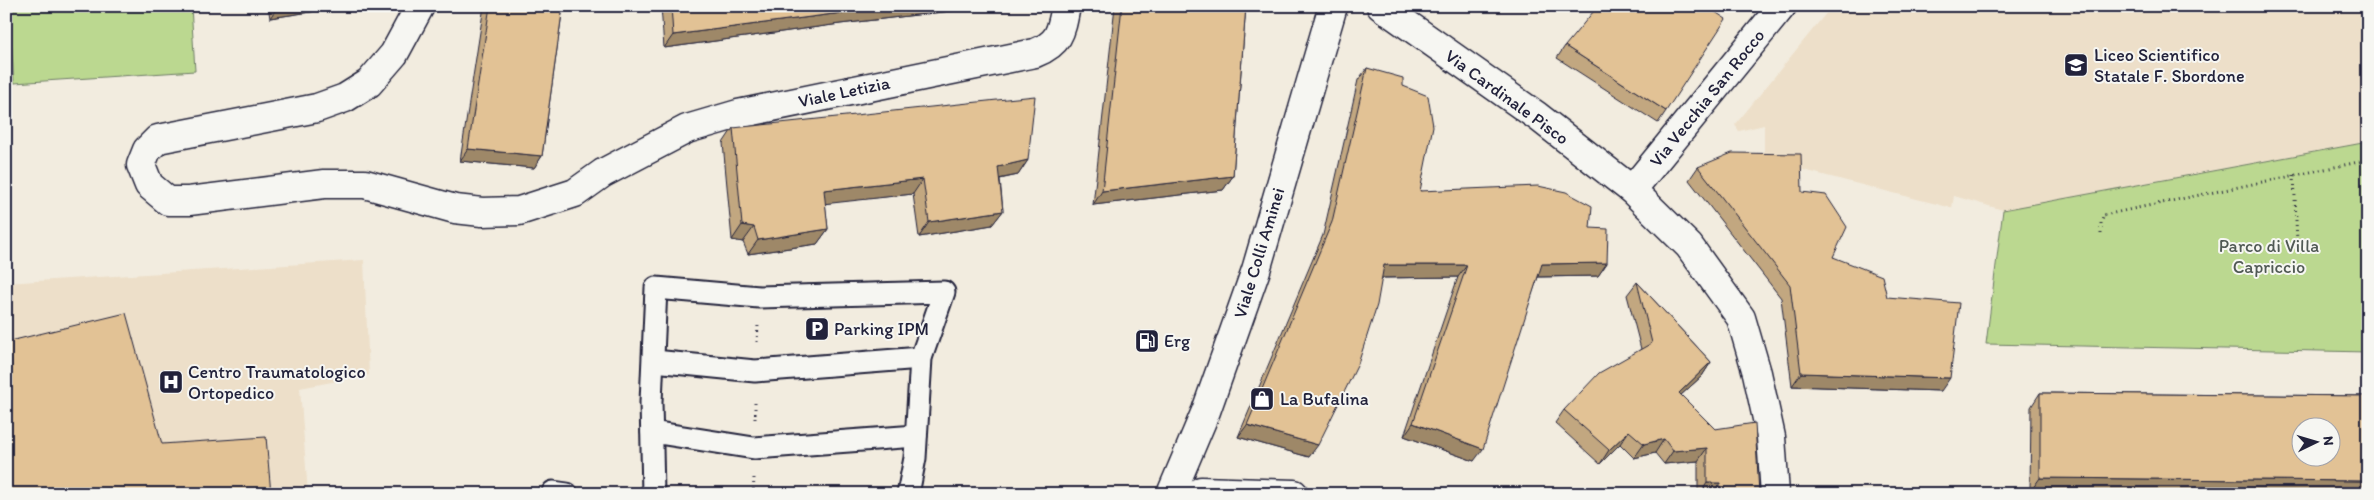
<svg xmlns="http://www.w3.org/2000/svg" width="2374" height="500" font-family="Itim,sans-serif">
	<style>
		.built { fill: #eddfc9 }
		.green { fill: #bbd890; stroke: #6e7d66 }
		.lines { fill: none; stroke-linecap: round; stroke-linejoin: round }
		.service-casing { stroke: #22223b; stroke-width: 25 }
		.minor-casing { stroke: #22223b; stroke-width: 31 }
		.secondary-casing { stroke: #22223b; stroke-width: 31 }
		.path { stroke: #22223b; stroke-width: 3; stroke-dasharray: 1 4; stroke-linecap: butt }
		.service { stroke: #f6f6f2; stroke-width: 21 }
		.minor { stroke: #f6f6f2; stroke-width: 28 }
		.secondary { stroke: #f6f6f2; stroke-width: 28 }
		.wall { fill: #c2a780; stroke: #22223b }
		.shaded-wall { fill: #9e8868; stroke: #22223b }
		.building { fill: #e2c295; stroke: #22223b; fill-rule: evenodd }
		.labels { text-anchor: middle; stroke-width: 4; stroke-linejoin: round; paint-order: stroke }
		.poi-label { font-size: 18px; fill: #22223b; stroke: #f6f6f2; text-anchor: start }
		.street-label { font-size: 18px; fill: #22223b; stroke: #f6f6f2 }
		.park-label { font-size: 18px; fill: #505954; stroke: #f6f6f2 }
	</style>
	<rect width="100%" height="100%" fill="#f2ecdf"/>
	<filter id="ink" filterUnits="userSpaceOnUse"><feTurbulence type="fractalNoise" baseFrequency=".02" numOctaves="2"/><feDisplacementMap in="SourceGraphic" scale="10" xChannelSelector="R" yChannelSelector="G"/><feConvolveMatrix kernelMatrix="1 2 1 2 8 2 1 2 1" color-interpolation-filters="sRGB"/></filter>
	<g filter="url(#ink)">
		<g class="built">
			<path d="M1832,6h536v136l-365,68 -49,-14 -2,12 -160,-41h-28v-42l-25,6 -4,-6z"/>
			<path d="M364,260l5,115 -69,13 8,106h-302v-211z"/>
		</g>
		<g class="green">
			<path d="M9,6h182l4,65 -181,12z"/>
			<path d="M6,23l4,60h-4z"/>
			<path d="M2368,142v210l-382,-8 17,-134z"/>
		</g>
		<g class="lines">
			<defs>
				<g id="service">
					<path d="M654,361l101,10 166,-13"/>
					<path d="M652,432l102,16 162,-12"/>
					<path d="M553,494v-2l14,2"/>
					<path d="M653,494l-2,-92 5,-114 103,9 185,-5 -23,66 -6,100 -7,36"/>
				</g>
				<g id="minor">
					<path d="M420,6l-26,48 -25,29 -24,15 -28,10 -159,31 -11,11 -6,15 8,20 19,16h21l135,-17h41l90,25 27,3 37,-1 56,-18 28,-20 84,-44 51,-15 297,-61c25,-10 26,-21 31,-47"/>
					<path d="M1381,6l156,110 95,74 57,56 52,72 16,55 14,64 4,57"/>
					<path d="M1632,190l150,-184"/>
					<path d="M1201,491l93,3"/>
				</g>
				<path id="secondary" d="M1171,494l35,-83 50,-141 77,-264"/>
			</defs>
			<use href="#service" class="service-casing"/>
			<use href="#minor" class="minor-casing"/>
			<use href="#secondary" class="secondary-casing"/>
			<g class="path">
				<path d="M2294,175l3,67"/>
				<path d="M2101,234v-11l3,-8 264,-55"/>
				<path d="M757,342l1,-17"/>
				<path d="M755,419v-19"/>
				<path d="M753,494l1,-16"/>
			</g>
			<use href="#service" class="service"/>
			<use href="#minor" class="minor"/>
			<use href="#secondary" class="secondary"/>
		</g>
		<g class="wall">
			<path d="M268,6h82l-80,12z"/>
			<path d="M484,6h79l-21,150 -8,12 -74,-7z"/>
			<path d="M661,6h332l-153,18 -176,24z"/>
			<path d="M1115,6h131l-13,170 -10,14 -130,15z"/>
			<path d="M1565,46l101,65 -8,12 -101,-65z"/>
			<path d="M1367,68l36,18 17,105 170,37 17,35 -9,13 -60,1 -64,184 -70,-25 54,-159 -76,1 -73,179 -71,-20 85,-202 35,-155z"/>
			<path d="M733,128l295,32 -10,15 -18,4 3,32 -11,14 -73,12 -6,-43 -88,9 3,26 -11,15 -69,10 -5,-12 -11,-2 -9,-97z"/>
			<path d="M1698,167l104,25 31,65 54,40 54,94 -149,-5 -11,-88 -92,-118z"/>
			<path d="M1637,282l74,80 -9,14 -21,19 78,99h-61v-33l-34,3 -9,-11 -21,5 -14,-14 -20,20 -45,-41 9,-13 77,-61 -14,-54z"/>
			<path d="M2040,393l328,3 -338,96 1,-85z"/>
		</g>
		<g class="shaded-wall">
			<path d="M278,6h72l-80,12z"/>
			<path d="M894,6h99l-153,18 -176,24 9,-13 176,-23z"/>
			<path d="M468,149l74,7 -8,12 -74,-7z"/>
			<path d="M1028,160l-10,15 -30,6 10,-14z"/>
			<path d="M1233,176l-10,14 -130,15 9,-14z"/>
			<path d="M923,179l-10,15 -99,11 10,-15z"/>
			<path d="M1003,211l-11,14 -73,12 10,-15z"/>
			<path d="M742,225l12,2 -11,15 -11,-2z"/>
			<path d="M828,229l-11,15 -69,10 10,-14z"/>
			<path d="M1607,263l-9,13 -65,1 9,-13z"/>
			<path d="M1384,265h83l-9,12 -83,1z"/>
			<path d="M1711,362l-9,14 -33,30 10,-13z"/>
			<path d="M1801,373l149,5 -9,13 -149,-5z"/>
			<path d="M1413,423l70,26 -9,12 -70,-25z"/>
			<path d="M1247,425l71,20 -9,12 -71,-20z"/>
			<path d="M1629,431l-9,13 -20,20 9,-14z"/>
			<path d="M1664,439l-9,14 -21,5 10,-14z"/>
			<path d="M1707,448l-9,13 -34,3 9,-13z"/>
			<path d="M2040,478l328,3v13l-338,-2z"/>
			<path d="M1707,483h13l-7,11h-13z"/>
		</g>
		<g class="building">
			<path d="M490,6h73l-21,150 -74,-7z"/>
			<path d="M671,6h223l-45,6 -176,23z"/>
			<path d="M1122,6h124l-13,170 -131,15z"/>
			<path d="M1598,6h108l20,13 -60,92 -101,-65z"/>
			<path d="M1367,68l36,10v8l25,10 5,30 -13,65 118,-5 28,6 26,14 -2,22 18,1 -1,34 -65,1 -59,185 -70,-26 54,-158h-83l-7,40 -19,59 -40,81 -71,-20 85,-203z"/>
			<path d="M1035,96l-7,64 -30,7 5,44 -74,11 -6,-43 -99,11 4,39 -70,11 -4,-13 -12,-2 -9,-97z"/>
			<path d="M1732,153l69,1 1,38 24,3 21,32 -14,30 49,19 5,21 72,6 -9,75 -149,-5 -11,-88 -92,-118z"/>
			<path d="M1637,282l74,80 -32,31 36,36 40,-6 4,71h-39v-11h-13v-35l-34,3 -9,-12 -20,5 -15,-13 -20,19 -45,-40 35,-37 53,-30z"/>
			<path d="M126,313l36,131 104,-7 5,57h-265v-152z"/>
			<path d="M2040,393l328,3v85l-328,-3zM2302,428h30v30h-30z"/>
		</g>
	</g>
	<defs>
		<symbol id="school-square" viewBox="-11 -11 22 22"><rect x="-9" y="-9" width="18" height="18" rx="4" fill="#22223b" stroke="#f6f6f2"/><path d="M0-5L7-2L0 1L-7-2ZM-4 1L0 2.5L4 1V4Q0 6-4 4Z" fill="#fff"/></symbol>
		<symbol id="parking-square" viewBox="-11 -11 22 22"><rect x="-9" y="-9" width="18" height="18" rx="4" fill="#22223b" stroke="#f6f6f2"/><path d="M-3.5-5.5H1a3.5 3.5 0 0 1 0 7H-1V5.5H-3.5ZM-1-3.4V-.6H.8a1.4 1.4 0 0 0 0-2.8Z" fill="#fff"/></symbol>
		<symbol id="fuel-square" viewBox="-11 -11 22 22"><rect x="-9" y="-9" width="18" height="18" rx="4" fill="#22223b" stroke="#f6f6f2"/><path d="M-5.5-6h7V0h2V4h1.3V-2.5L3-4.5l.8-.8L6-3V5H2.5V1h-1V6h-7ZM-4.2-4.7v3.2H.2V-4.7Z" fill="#fff"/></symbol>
		<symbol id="hospital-square" viewBox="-11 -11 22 22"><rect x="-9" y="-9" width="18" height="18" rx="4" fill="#22223b" stroke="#f6f6f2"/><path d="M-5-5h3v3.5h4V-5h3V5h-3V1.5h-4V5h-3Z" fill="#fff"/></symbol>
		<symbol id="shop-square" viewBox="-11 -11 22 22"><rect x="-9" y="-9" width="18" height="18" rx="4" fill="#22223b" stroke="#f6f6f2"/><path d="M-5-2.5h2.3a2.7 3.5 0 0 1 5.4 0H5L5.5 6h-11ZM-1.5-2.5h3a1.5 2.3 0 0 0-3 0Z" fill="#fff"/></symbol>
	</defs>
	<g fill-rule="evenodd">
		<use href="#school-square" x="2062" y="51" width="28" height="28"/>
		<use href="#parking-square" x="803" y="315" width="28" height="28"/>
		<use href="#fuel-square" x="1133" y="327" width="28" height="28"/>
		<use href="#hospital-square" x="157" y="368" width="28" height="28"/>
		<use href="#shop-square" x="1248" y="385" width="28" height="28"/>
	</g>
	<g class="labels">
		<g class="poi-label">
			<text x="2094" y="61">Liceo Scientifico<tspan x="2094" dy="21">Statale F. Sbordone</tspan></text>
			<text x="834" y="335">Parking IPM</text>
			<text x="1164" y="347">Erg</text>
			<text x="188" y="378">Centro Traumatologico<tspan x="188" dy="21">Ortopedico</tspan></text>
			<text x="1280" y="405">La Bufalina</text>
		</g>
		<g class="street-label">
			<text transform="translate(844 92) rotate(-12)" y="6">Viale Letizia</text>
			<text transform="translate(1507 97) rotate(36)" y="6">Via Cardinale Pisco</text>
			<text transform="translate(1707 98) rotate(-51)" y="6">Via Vecchia San Rocco</text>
			<text transform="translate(1259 253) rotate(-73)" y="6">Viale Colli Aminei</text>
		</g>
		<g class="park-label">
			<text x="2269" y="252">Parco di Villa<tspan x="2269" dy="21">Capriccio</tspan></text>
		</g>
	</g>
	<rect width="2374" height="500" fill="none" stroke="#f6f6f2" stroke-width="25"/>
	<rect x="12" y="12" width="2349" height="475" fill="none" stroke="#22223b" stroke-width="2" filter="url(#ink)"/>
	<g transform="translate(2316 442) rotate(85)"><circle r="24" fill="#f6f6f2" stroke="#a1a1a9"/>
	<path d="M0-4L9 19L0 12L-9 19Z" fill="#22223b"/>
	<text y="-8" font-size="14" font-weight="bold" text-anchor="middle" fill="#22223b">N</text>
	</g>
</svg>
